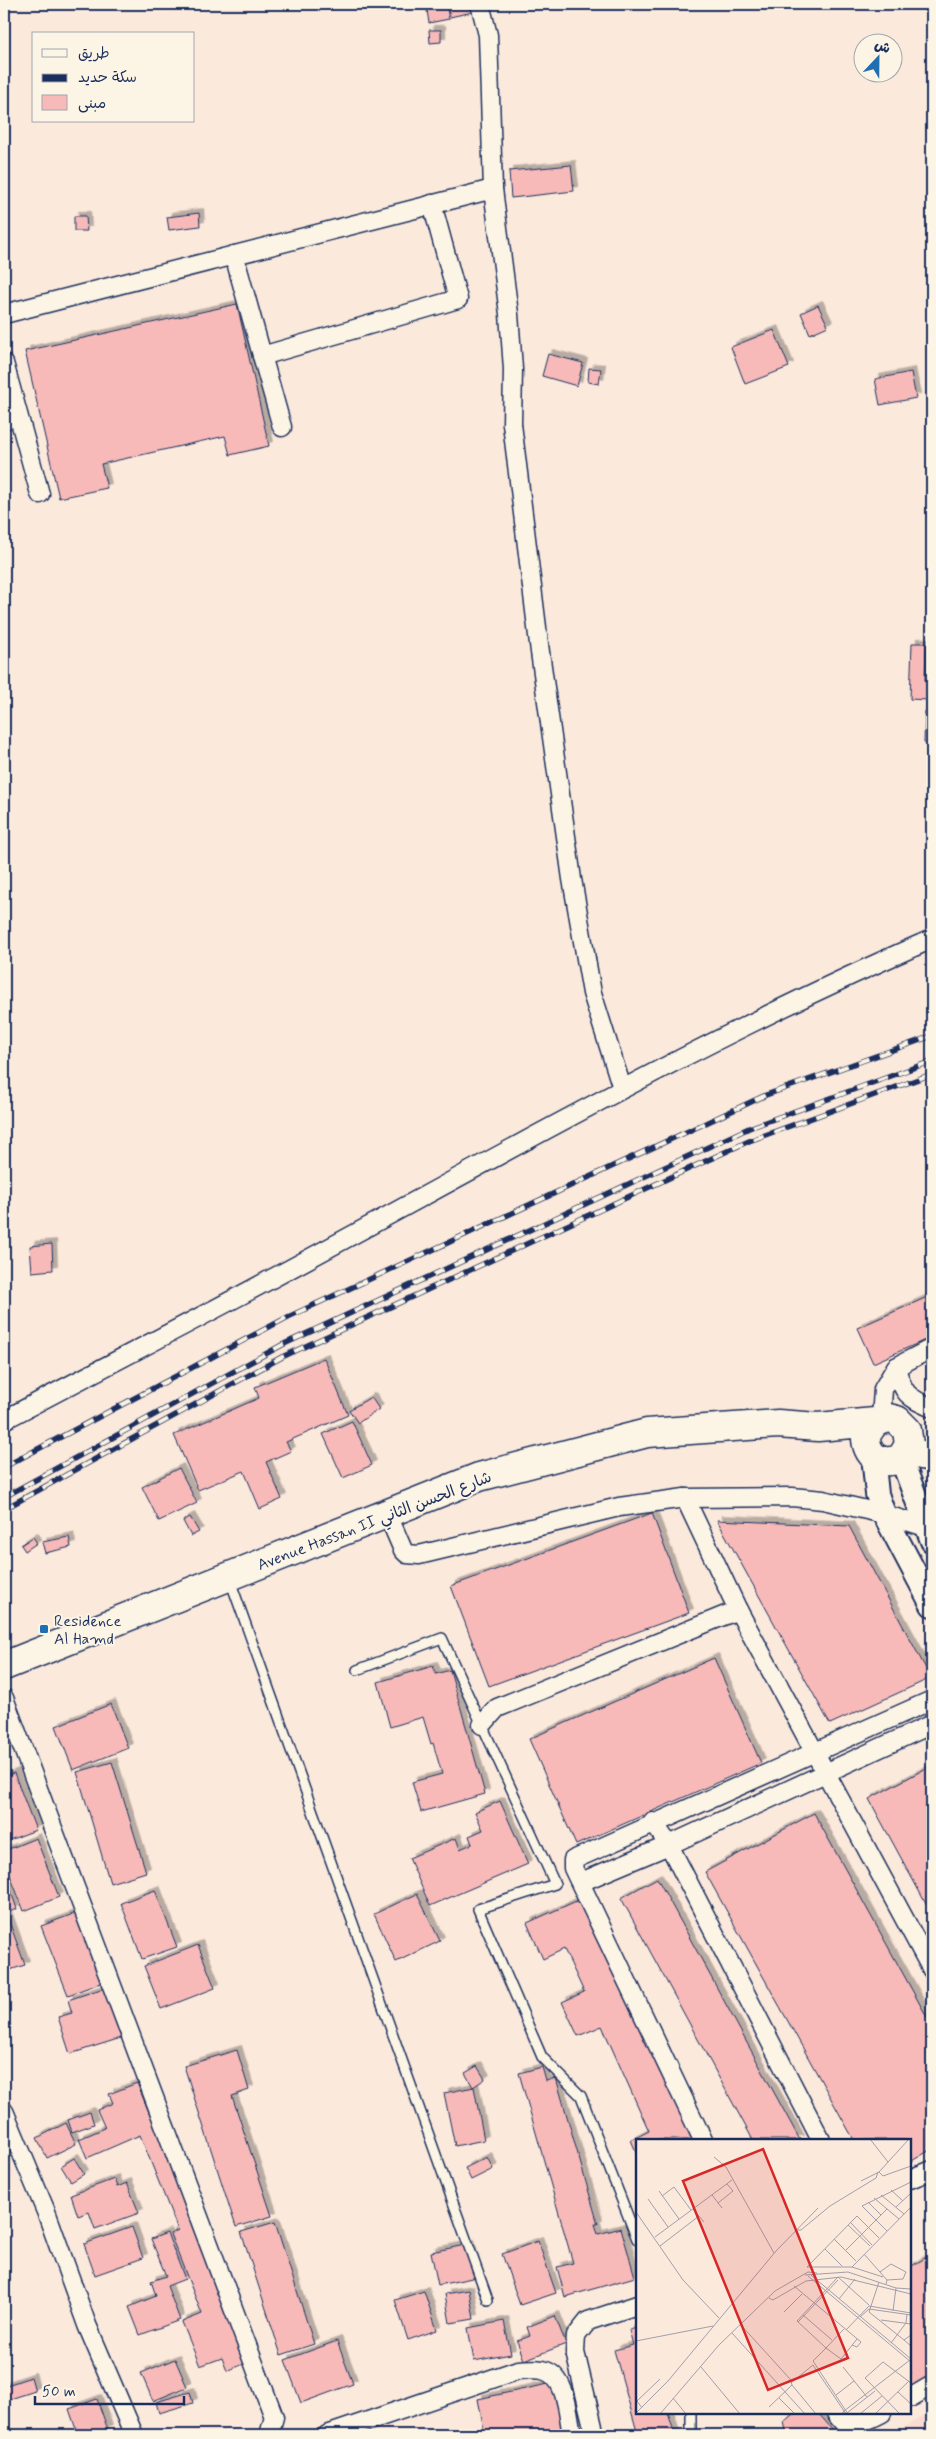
<svg xmlns="http://www.w3.org/2000/svg" width="936" height="2439" font-family="Mynerve,'Playpen Sans Arabic',sans-serif">
	<style>
		.built { fill: #fadbd1 }
		.building { fill: #f7bab8; stroke: #1b2f5e; filter: url(#shadow) }
		.lines { fill: none; stroke-linecap: round; stroke-linejoin: round }
		.service-casing { stroke: #1b2f5e; stroke-width: 12 }
		.minor-casing { stroke: #1b2f5e; stroke-width: 21 }
		.tertiary-casing { stroke: #1b2f5e; stroke-width: 26 }
		.primary-casing { stroke: #1b2f5e; stroke-width: 31 }
		.service { stroke: #fcf5e5; stroke-width: 9 }
		.minor { stroke: #fcf5e5; stroke-width: 18 }
		.tertiary { stroke: #fcf5e5; stroke-width: 22 }
		.primary { stroke: #fcf5e5; stroke-width: 28 }
		.rail-casing { stroke: #1b2f5e; stroke-width: 5.5 }
		.rail { stroke: #fcf5e5; stroke-width: 4; stroke-dasharray: 11; stroke-linecap: butt }
		.poi-dot { fill: #1f6fb2; stroke: #fcf5e5; stroke-width: 2 }
		.labels { text-anchor: middle; stroke-width: 4; stroke-linejoin: round; paint-order: stroke }
		.street-label { font-size: 16px; fill: #1b2f5e; stroke: #fcf5e5 }
		.poi-label { font-size: 16px; fill: #1b2f5e; stroke: #fcf5e5; text-anchor: start }
		.inset-road { fill: none; stroke: #a19faa; stroke-width: 1 }
		.view { fill: #d62828; fill-opacity: 0.15; stroke: #d62828; stroke-width: 2.5 }
		.inset-edge { fill: none; stroke: #1b2f5e; stroke-width: 2.5 }
	</style>
	<defs>
		<filter id="shadow"><feDropShadow dx="4.5" dy="-4.5" stdDeviation="0" flood-color="#0004"/></filter>
	</defs>
	<rect width="100%" height="100%" fill="#fbe9dc"/>
	<filter id="ink" filterUnits="userSpaceOnUse"><feTurbulence type="fractalNoise" baseFrequency=".02" numOctaves="2"/><feDisplacementMap in="SourceGraphic" scale="10" xChannelSelector="R" yChannelSelector="G"/><feConvolveMatrix kernelMatrix="1 2 1 2 8 2 1 2 1" color-interpolation-filters="sRGB"/></filter>
	<g filter="url(#ink)">
		<path class="built" d="M932,2411v24h-41z"/>
		<g class="building">
			<path d="M426,4h20l3,15 -20,4z"/>
			<path d="M447,4h29l1,7 -27,6z"/>
			<path d="M429,30h12v12l-11,1z"/>
			<path d="M571,165l3,26 -63,7 -2,-27z"/>
			<path d="M199,213l1,13 -31,4 -2,-13z"/>
			<path d="M74,216h12l1,15h-13z"/>
			<path d="M237,304l32,142 -39,9 -5,-19 -124,28 6,24 -48,10 -34,-147z"/>
			<path d="M818,305l10,21 -18,8 -9,-21z"/>
			<path d="M774,330l15,37 -44,17 -14,-37z"/>
			<path d="M548,354l35,9 -6,23 -35,-10z"/>
			<path d="M589,368l12,1 -2,15 -11,-2z"/>
			<path d="M911,372l5,26 -36,7 -5,-26z"/>
			<path d="M912,643h14l-1,39h3v18l-18,-1z"/>
			<path d="M925,711h7v33l-8,-1z"/>
			<path d="M52,1244l1,26 -21,2 -2,-26z"/>
			<path d="M932,1295v42l-59,26 -16,-35z"/>
			<path d="M324,1358l24,57 -62,27 5,9 -25,11 16,37 -22,10 -16,-38 -46,19 -24,-55 85,-37 -4,-11z"/>
			<path d="M371,1397l8,12 -21,14 -9,-13z"/>
			<path d="M352,1421l20,44 -29,13 -20,-44z"/>
			<path d="M179,1468l18,35 -38,18 -17,-34z"/>
			<path d="M652,1513l37,100 -200,73 -38,-100z"/>
			<path d="M190,1517l9,15 -8,4 -8,-15z"/>
			<path d="M717,1520l132,6 82,152 -101,46z"/>
			<path d="M33,1537l4,6 -12,8 -4,-6z"/>
			<path d="M69,1537l2,10 -26,6 -3,-11z"/>
			<path d="M714,1658l47,105 -185,82 -47,-106z"/>
			<path d="M433,1666l3,8 14,-4 35,124 -64,18 -9,-30 30,-8 -9,-31 -2,1 -8,-27 -33,10 -12,-45z"/>
			<path d="M111,1704l17,44 -55,22 -17,-44z"/>
			<path d="M112,1762l34,110 -36,11 -33,-111z"/>
			<path d="M932,1765v150l-63,-116z"/>
			<path d="M14,1773l22,57 -32,12v-65z"/>
			<path d="M500,1801l28,63 -98,42 -21,-48 47,-20 4,11 12,-5 -3,-8 14,-6 -8,-18z"/>
			<path d="M814,1813l118,213v123l-22,13v-22h-56l-149,-268z"/>
			<path d="M36,1838l23,59 -35,14 -20,-51v-9z"/>
			<path d="M657,1878l143,262h-47l-132,-242z"/>
			<path d="M7,1880l10,29 -11,4 19,52 -21,7v-91z"/>
			<path d="M155,1890l22,57 -35,12 -21,-56z"/>
			<path d="M417,1894l23,47 -44,21 -22,-48z"/>
			<path d="M583,1898l109,242h-55v14l-6,-14 18,-9 -47,-105 -24,10 -16,-34 22,-10 -20,-43 -21,10 -16,-36z"/>
			<path d="M76,1913l27,69 -35,13 -27,-69z"/>
			<path d="M198,1945l17,43 -54,21 -17,-43z"/>
			<path d="M104,1988l17,50 -51,16 -12,-37 14,-4 -4,-13z"/>
			<path d="M237,2050l12,40 -17,6 40,120 -36,11 -52,-161z"/>
			<path d="M477,2066l8,13 -12,8 -8,-14z"/>
			<path d="M542,2067l4,14 10,-3 42,146h-3l3,10 23,-6 14,49 -70,20 -8,-30 16,-4 -54,-190z"/>
			<path d="M137,2083l114,278 -24,10 -5,-13 -22,8 -18,-44 20,-8 -32,-80 8,-4 -38,-95 -53,23 -8,-19 26,-11 -8,-18 16,-7 -4,-9z"/>
			<path d="M474,2087l10,53 -29,6 -11,-53z"/>
			<path d="M90,2112l4,12 -22,8 -4,-12z"/>
			<path d="M66,2123l10,21 -29,14 -10,-20z"/>
			<path d="M487,2157l6,12 -22,11 -6,-12z"/>
			<path d="M74,2158l10,16 -13,8 -10,-16z"/>
			<path d="M114,2179l3,8 10,-4 12,30 -44,16 -6,-17 -11,4 -7,-21z"/>
			<path d="M275,2222l39,122 -33,11 -40,-123z"/>
			<path d="M132,2227l11,31 -48,17 -11,-31z"/>
			<path d="M167,2233l18,46 -18,7 13,34 -40,15 -11,-28 27,-11 -5,-15 15,-5 -15,-37z"/>
			<path d="M538,2241l18,52 -36,12 -18,-51z"/>
			<path d="M470,2244l7,33 -39,8 -7,-33z"/>
			<path d="M932,2254v123l-22,13v-123z"/>
			<path d="M469,2290l5,29 -24,4 -5,-29z"/>
			<path d="M424,2291l13,39 -29,10 -13,-40z"/>
			<path d="M555,2316l11,28 -42,16 -7,-19 13,-5 -3,-9z"/>
			<path d="M504,2321l7,33 -37,7 -6,-33z"/>
			<path d="M637,2328v85h31l7,22h-37l-24,-85 19,-5 -4,-15z"/>
			<path d="M337,2341l16,43 -52,19 -16,-43z"/>
			<path d="M175,2359l12,28 -34,14 -12,-28z"/>
			<path d="M31,2377l4,14 -31,10v-15z"/>
			<path d="M558,2382l11,53h-84l-7,-36z"/>
			<path d="M190,2392l3,11 -34,10 -3,-11z"/>
			<path d="M97,2399l11,31 -14,5h-16l-9,-26z"/>
			<path d="M794,2413h24l14,16 1,6h-46l-3,-13z"/>
		</g>
		<g class="lines">
			<defs>
				<g id="service">
					<path d="M230,1580l258,720"/>
					<path d="M357,1670l85,-32 113,246 -77,25 64,148 39,39 56,143"/>
					<path d="M691,2435v-22"/>
				</g>
				<g id="minor">
					<path d="M480,4l8,31 5,154 16,125 4,55 -1,55 28,228 32,227 20,114 30,95"/>
					<path d="M234,255l48,172"/>
					<path d="M4,314l489,-125"/>
					<path d="M262,356l196,-57 -26,-95"/>
					<path d="M4,363l36,131"/>
					<path d="M4,420l14,-4"/>
					<path d="M932,1348l-36,19c7,27 11,30 36,41"/>
					<path d="M4,1420c90,-48 180,-94 269,-142 218,-117 432,-241 659,-339"/>
					<path d="M881,1420l2,-31 13,-22"/>
					<path d="M685,1498l53,112 194,360"/>
					<path d="M388,1515l15,35 4,4 12,1 200,-48 66,-9 107,-1 31,3 61,14 48,15"/>
					<path d="M4,1698l270,719 -5,18"/>
					<path d="M482,1725l15,-17 241,-98"/>
					<path d="M653,1822l16,23 152,295"/>
					<path d="M581,1882l88,-37 263,-121"/>
					<path d="M4,2111l43,103 40,111 47,110"/>
					<path d="M703,2140l-130,-272v-8l359,-160"/>
					<path d="M910,2179l22,-9"/>
					<path d="M910,2398l22,-13"/>
					<path d="M836,2413c10,19 33,7 46,0"/>
					<path d="M327,2435l191,-65c7,0 16,-2 24,0 25,4 26,45 30,65"/>
					<path d="M595,2435l-20,-83 1,-16 12,-15 49,-16"/>
				</g>
				<g id="tertiary">
					<path d="M873,1456l4,38 7,20 48,91"/>
					<path d="M901,1458l31,83"/>
				</g>
				<g id="primary">
					<path d="M906,1452l26,5"/>
					<path d="M4,1666l475,-189 168,-44 131,-9 40,3 57,-5 14,-4 8,2 10,10 2,15 -8,13c-19,9 -36,-2 -35,-23l9,-13"/>
				</g>
			</defs>
			<use href="#service" class="service-casing"/>
			<use href="#minor" class="minor-casing"/>
			<use href="#tertiary" class="tertiary-casing"/>
			<use href="#primary" class="primary-casing"/>
			<use href="#service" class="service"/>
			<use href="#minor" class="minor"/>
			<use href="#tertiary" class="tertiary"/>
			<use href="#primary" class="primary"/>
			<defs>
				<g id="rail">
					<path d="M4,1467l284,-150 478,-222 166,-59"/>
					<path d="M4,1497l278,-152 467,-217 183,-67"/>
					<path d="M4,1509l278,-152 467,-216 183,-67"/>
				</g>
			</defs>
			<use href="#rail" class="rail-casing"/>
			<use href="#rail" class="rail"/>
		</g>
	</g>
	<rect class="poi-dot" x="39" y="1624" width="10" height="10" rx="2.5"/>
	<g class="labels">
		<g class="street-label">
			<text transform="translate(374 1520) rotate(-21)" y="6">Avenue Hassan II شارع الحسن الثاني</text>
		</g>
		<g class="poi-label">
			<text x="54" y="1626">Residence<tspan x="54" dy="18">Al Hamd</tspan></text>
		</g>
	</g>
	<g transform="translate(636 2139)">
		<rect width="275" height="275" fill="#fbe9dc"/>
		<path class="inset-road" d="M234,0l18,23M78,18l12,10 48,86M243,33l4,4 28,-10M225,42l18,-9 30,-33M255,51l12,11M23,52l20,28M76,56l10,13M245,56l23,19M26,57l12,-9 17,23M238,59l25,21M12,60l20,28M232,63l13,13M82,64l15,-12 -6,-7M260,68l15,-14M57,70l11,13M0,73l47,68 36,38M214,83l22,23M212,86l22,21M160,91h5l29,-24 46,-28 2,-6M251,92l-25,-25 49,-24M19,98l77,-57M243,99l-22,-22 -50,51h45l31,10M198,100l22,22M24,107l39,-30M189,110l17,17M209,112l42,-42M228,115l23,26 -1,4M216,128l59,-60M244,133l11,-8 15,8 -3,7 -16,1M169,136l43,-3 48,16 15,1M175,136l100,84M172,137l103,86M243,143l-10,30 35,28M158,147l67,56 -4,5 -5,-2M133,159l4,2 33,-19 35,-4 70,17M203,160l16,-20M257,172l3,-23M148,173l18,-18M167,176l29,25M224,178l9,-8 42,6M245,181l30,4M162,183l40,-42M104,185l50,55 2,6 24,29M208,190l-18,19 -29,-27 41,-44 31,28M210,191l23,-24 42,7M96,194l73,81M275,196l-7,5 7,6M0,202l77,-15M255,204l15,-20 1,-9M65,228l39,47M207,228l24,30M155,244l22,-18 31,46 -2,3M262,253l13,12M200,256l18,-14M37,259l13,16M143,259l16,16M133,268l23,-22M6,269l-5,-7 23,-22M0,274l32,-32 108,-130 42,-43M211,274l28,-22M24,275l59,-69 56,-54 33,-19 9,1M210,275l-2,-3 66,-51M212,275l-35,-53 13,-13 15,11 16,-20M224,275l22,-18M239,275l34,-33M264,275l-35,-36 18,-16 28,21"/>
		<path class="view" d="M127,10l85,209 -80,32 -85,-209z"/>
		<rect width="275" height="275" class="inset-edge"/>
	</g>
	<rect width="936" height="2439" fill="none" stroke="#fcf5e5" stroke-width="20"/>
	<rect x="10" y="10" width="916" height="2419" fill="none" stroke="#1b2f5e" stroke-width="2" filter="url(#ink)"/>
	<rect x="32" y="32" width="162" height="90" fill="#fcf5e5" stroke="#a2a6af"/>
	<rect x="42" y="49" width="25" height="8" fill="#fcf5e5" stroke="#a2a6af"/>
	<text x="78" y="58" font-size="15" fill="#1b2f5e">طريق</text>
	<rect x="42" y="74" width="25" height="8" fill="#1b2f5e" stroke="#a2a6af"/>
	<text x="78" y="82" font-size="15" fill="#1b2f5e">سكة حديد</text>
	<rect x="42" y="95" width="25" height="15" fill="#f7bab8" stroke="#a2a6af"/>
	<text x="78" y="108" font-size="15" fill="#1b2f5e">مبنى</text>
	<g transform="translate(878 58) rotate(22)"><circle r="24" fill="#fcf5e5" stroke="#a2a6af"/>
	<path d="M0-4L9 19L0 12L-9 19Z" fill="#1f6fb2"/>
	<text y="-8" font-size="14" font-weight="bold" text-anchor="middle" fill="#1b2f5e">ش</text>
	</g>
	<path d="M35 2396v8h149v-8" fill="none" stroke="#1b2f5e" stroke-width="2.5"/>
	<text x="42" y="2396" font-size="15" fill="#1b2f5e" stroke="#fcf5e5" stroke-width="4" paint-order="stroke">50 m</text>
</svg>
